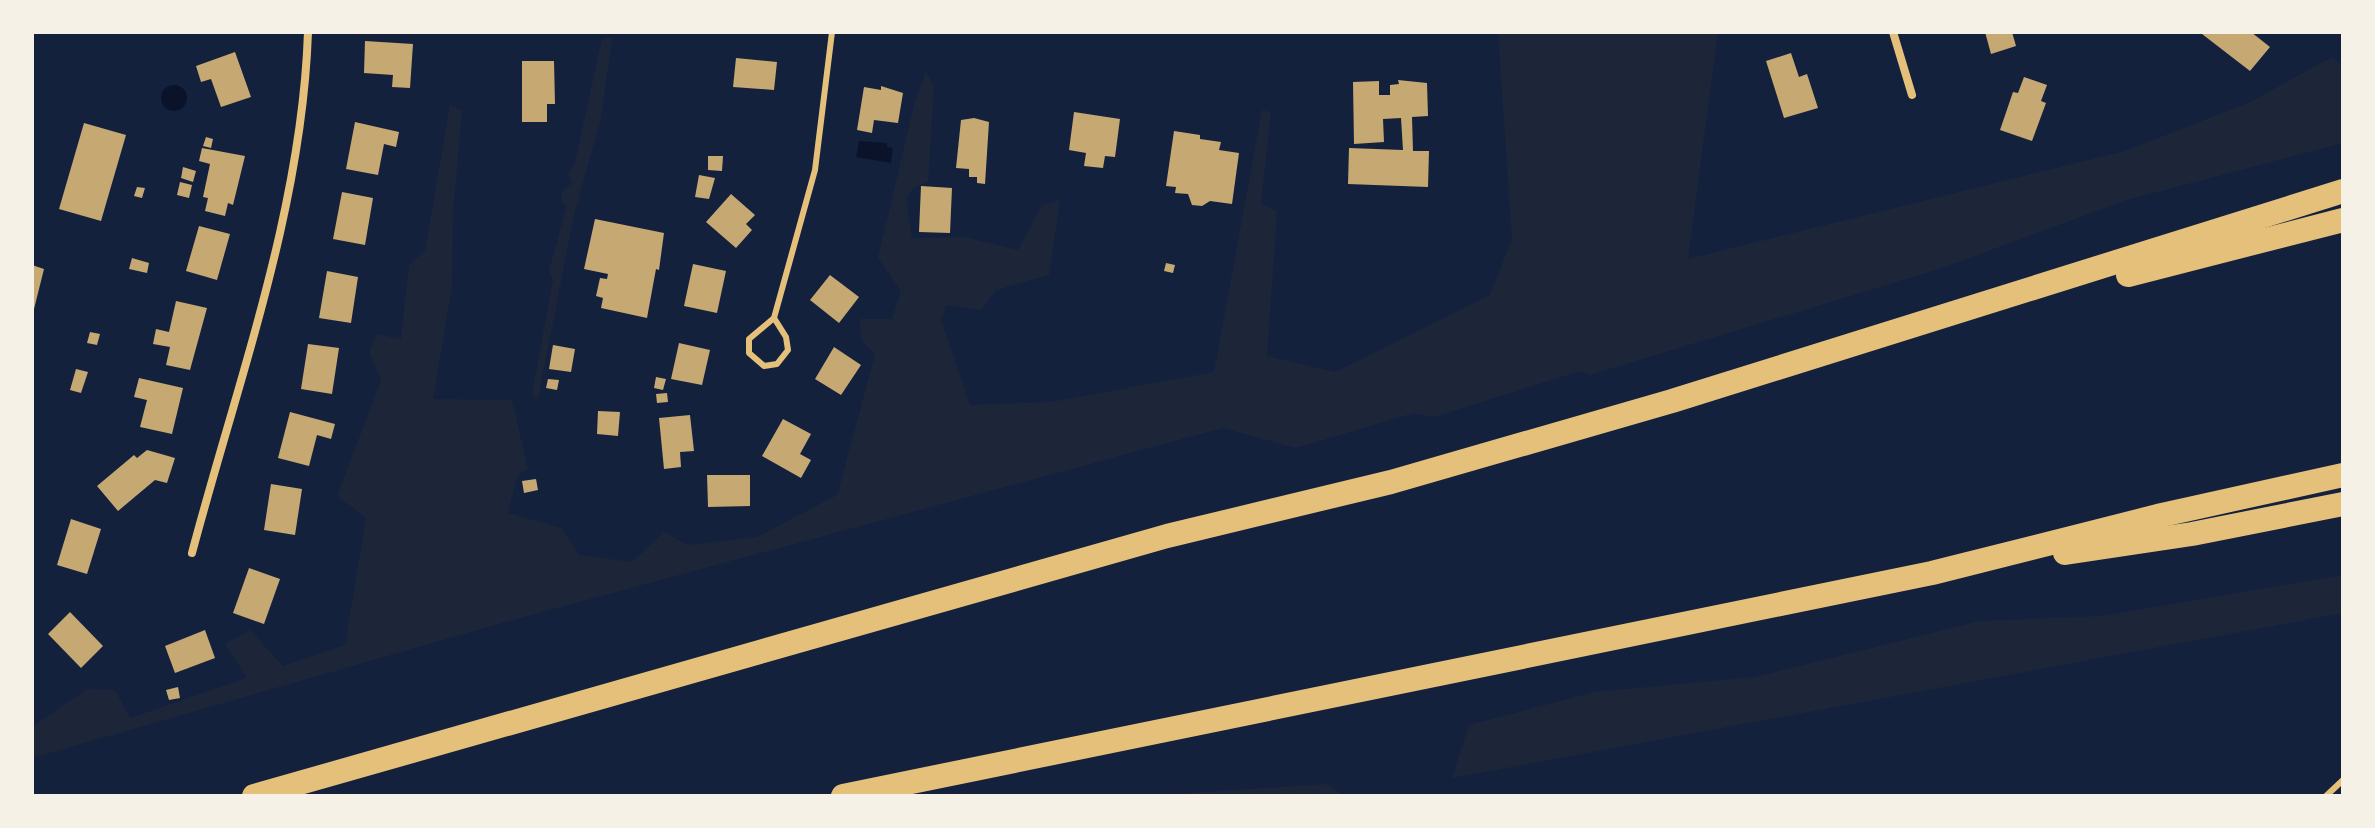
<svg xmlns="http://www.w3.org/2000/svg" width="2375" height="828" font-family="Karla,sans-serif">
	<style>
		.green { fill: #1d2539 }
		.water { fill: #0b132b }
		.building { fill: #c6a872 }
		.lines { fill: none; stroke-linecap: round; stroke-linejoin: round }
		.service { stroke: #e5c07b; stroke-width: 6 }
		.minor { stroke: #e5c07b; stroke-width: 8 }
		.motorway { stroke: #e5c07b; stroke-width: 24 }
	</style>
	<rect width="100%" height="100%" fill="#14213d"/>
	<g class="green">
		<path d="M1498,32h220l-30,227 437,-108 123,-48 84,-46 11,9v77l-216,57 -188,69 -349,106 -10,-4 -146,46 -20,-4 -118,35 -73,-20 -710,192 -481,138v-31l55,-38 28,1 15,28 117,-40 -22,-34 25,-14 33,36 62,-21 21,-127 -29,-22 44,-116 -12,-28 8,-18 24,5 8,-74 16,-14 25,-146 12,6 -9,101 -1,74 -19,113 79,1 16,69 -11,7 -9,37 53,15 18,27 53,7 32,-30 23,13 70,-8 80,-42 38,-140 -14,-16 -1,-20h32l9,-28 -23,-33 36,-153 12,-34 8,16 -6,95 -13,5 -9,11 6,40 52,-1 54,13 24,-45 18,-5 -11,75 -53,15 -15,20 -35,-5 -5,15 29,85 81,-3 163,-30 48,-262 9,2 -10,91 16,9 -10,144 68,16 155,-77 22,-56z"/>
		<path d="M602,38h10l-11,80 -27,97 -36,184 -6,-4 21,-115 -4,-10 18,-64 -6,-6 1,-8 10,-9 -4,-10 7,-10z"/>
		<path d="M2343,575v38l-891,165 17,-53 125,-33 161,-15 225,-56 122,-5z"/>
		<path d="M1327,784l18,12h-201z"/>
	</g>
	<g class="water">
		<circle cx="174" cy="98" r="13"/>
		<path d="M859,141l28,2v4l6,1 -2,15 -35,-6z"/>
	</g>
	<g class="building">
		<path d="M1985,32h27l4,14 -25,8z"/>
		<path d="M2204,32h47l19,15 -20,24 -48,-37z"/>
		<path d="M365,41l48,3 -3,44 -18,-1 1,-12 -29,-2z"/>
		<path d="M235,52l16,45 -30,10 -10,-28 -10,3 -5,-16z"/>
		<path d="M1791,53l8,24 8,-3 11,34 -34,10 -18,-57z"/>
		<path d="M736,58l41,4 -3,28 -41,-3z"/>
		<path d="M522,61h32l1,43h-8v18h-25z"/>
		<path d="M2024,77l23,8 -6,16 5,2 -14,38 -32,-11 13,-38 5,1z"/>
		<path d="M1398,80l29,3 1,33 -16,1 1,34h16l-1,36 -80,-3 1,-36 54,2 -2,-32 -18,1 1,23 -30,2 -1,-62 26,-1v14h11v-10l9,-1z"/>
		<path d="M881,86l22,7 -5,30 -24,-3 -2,13 -15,-3 7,-43 17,3z"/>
		<path d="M1074,112l46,7 -5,38 -10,-1 -2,12 -19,-2 2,-13 -17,-3z"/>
		<path d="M974,118l15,4 -4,62 -8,-1v-6h-8v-8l-13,-1 5,-48z"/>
		<path d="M355,122l44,10 -3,15 -12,-3 -6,31 -32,-6z"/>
		<path d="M84,123l42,12 -25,86 -42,-12z"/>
		<path d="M1174,131l26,4v4l21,3 -2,8 20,3 -7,51 -22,-3 -8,5 -10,-1 -4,-11 -13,-1 1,-6 -10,-1z"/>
		<path d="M206,137l7,2 -2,9 -8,-2z"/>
		<path d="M202,148l43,8 -12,49 -5,-2 -3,13 -20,-5 3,-13 -5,-1 7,-33 -11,-3z"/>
		<path d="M708,156h15l-1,15 -14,-1z"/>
		<path d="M183,167l13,4 -3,11 -12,-4z"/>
		<path d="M699,175l16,3 -6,21 -14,-2z"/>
		<path d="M180,182l12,3 -3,13 -12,-3z"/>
		<path d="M921,186l31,2 -2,45 -31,-1z"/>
		<path d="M137,187l8,1 -3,10 -8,-2z"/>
		<path d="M342,192l31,6 -8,47 -32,-6z"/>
		<path d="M731,194l24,21 -9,9 6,6 -16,18 -30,-26z"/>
		<path d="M595,219l69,14 -5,37 -3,-1 -9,49 -46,-10 2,-10 -7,-2 4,-18 7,1 1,-5 -24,-5z"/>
		<path d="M199,226l31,8 -13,46 -31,-9z"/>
		<path d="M132,258l17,5 -2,10 -18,-4z"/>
		<path d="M1166,263l9,2 -2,8 -9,-2z"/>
		<path d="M693,264l33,7 -9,42 -33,-7z"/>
		<path d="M32,265l12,4 -11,44h-1z"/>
		<path d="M327,271l31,6 -7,46 -32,-5z"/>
		<path d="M830,275l29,22 -20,26 -29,-23z"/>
		<path d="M176,301l31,7 -17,62 -24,-5 4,-18 -17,-3 3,-15 13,3z"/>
		<path d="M90,332l10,2 -3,11 -10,-2z"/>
		<path d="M679,343l31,7 -8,35 -31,-6z"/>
		<path d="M308,344l31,4 -7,46 -31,-5z"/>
		<path d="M553,345l22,4 -4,23 -22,-3z"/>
		<path d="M834,347l27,18 -20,30 -26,-16z"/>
		<path d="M76,369l12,3 -7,21 -11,-3z"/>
		<path d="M656,377l10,2 -3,11 -9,-2z"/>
		<path d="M139,378l44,10 -11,46 -32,-7 7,-27 -13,-3z"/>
		<path d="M548,379l11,1 -2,10 -11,-2z"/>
		<path d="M667,393l1,9 -11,1 -1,-9z"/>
		<path d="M598,411l22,1 -2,24 -21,-2z"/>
		<path d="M290,412l45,12 -4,15 -14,-4 -8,31 -31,-8z"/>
		<path d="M690,415l4,36 -14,1 1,15 -17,2 -5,-51z"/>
		<path d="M783,419l28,15 -11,20 11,6 -10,18 -39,-22z"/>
		<path d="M147,450l28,8 -8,25 -12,-3 -37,31 -21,-25 37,-31 3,3z"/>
		<path d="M707,475h43v31l-42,1z"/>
		<path d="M536,479l2,11 -14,3 -2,-12z"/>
		<path d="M271,484l31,5 -7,46 -31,-5z"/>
		<path d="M71,519l30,10 -14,45 -30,-9z"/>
		<path d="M249,568l31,11 -16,45 -31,-11z"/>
		<path d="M70,612l33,34 -22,22 -33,-34z"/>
		<path d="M205,630l10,28 -40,15 -10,-27z"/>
		<path d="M178,687l2,11 -11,2 -3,-10z"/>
	</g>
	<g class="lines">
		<g class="service">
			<path d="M774,318l41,-148 17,-138"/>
			<path d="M774,318l12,19 2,13 -11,14 -13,2 -15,-13v-14z"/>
			<path d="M2326,796l17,-16"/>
		</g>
		<g class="minor">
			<path d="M1893,32l19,63"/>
			<path d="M192,553c45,-170 110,-343 116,-521"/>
		</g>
		<g class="motorway">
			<path d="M2128,275l215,-55"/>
			<path d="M2065,553l127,-19 151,-30"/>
			<path d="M254,796l913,-260 224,-54 281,-81 671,-210"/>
			<path d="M843,796l1089,-223 230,-58 181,-40"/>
		</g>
	</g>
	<rect width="2375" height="828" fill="none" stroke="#f6f1e7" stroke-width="68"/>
</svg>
